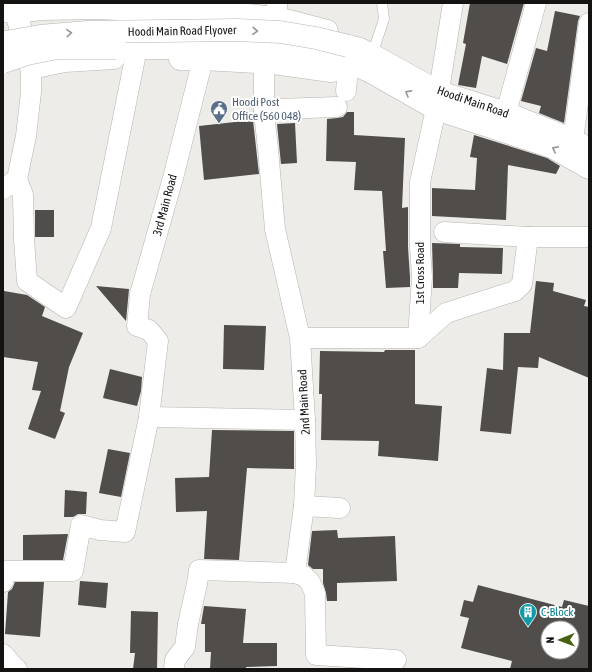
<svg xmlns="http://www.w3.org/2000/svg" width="592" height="672" font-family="'Asap Condensed',sans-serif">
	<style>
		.building { fill: #504d4a; fill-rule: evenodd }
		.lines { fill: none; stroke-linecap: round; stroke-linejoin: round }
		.service-casing { stroke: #b6b4b1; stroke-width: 11 }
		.minor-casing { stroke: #b6b4b1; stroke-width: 21 }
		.tertiary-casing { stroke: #b6b4b1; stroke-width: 23 }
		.secondary-casing { stroke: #b6b4b1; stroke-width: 23 }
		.service { stroke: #fff; stroke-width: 10 }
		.minor { stroke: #fff; stroke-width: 20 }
		.tertiary { stroke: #fff; stroke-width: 22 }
		.secondary { stroke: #fff; stroke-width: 22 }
		.secondary-bridge-casing { stroke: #b6b4b1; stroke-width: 23; stroke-linecap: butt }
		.secondary-bridge { stroke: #fff; stroke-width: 22 }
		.oneway { stroke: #959594 }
		.labels { text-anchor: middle; stroke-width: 4; stroke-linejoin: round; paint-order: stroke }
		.street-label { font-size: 12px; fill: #141312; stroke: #fff }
		.service-label { font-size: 12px; fill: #4e5e75; stroke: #fff; text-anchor: start }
		.culture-label { font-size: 12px; fill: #0d838f; stroke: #fff; text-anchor: start }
	</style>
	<rect width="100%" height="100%" fill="#edece8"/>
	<g class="building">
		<path d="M470,3h54l-17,61 -25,-8 -6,32 -18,-3 8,-41 -3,-1z"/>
		<path d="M555,11l25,5 -2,5 -14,102 -25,-10 2,-7 -20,-5 15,-53 11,3z"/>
		<path d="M347,112h7v23l51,3 -3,70 6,-1v40l2,30v10l-24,1 -3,-37h3l-4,-60 -28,-1 2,-28 -30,-1 1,-42 10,-1 6,-1z"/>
		<path d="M253,120l6,54 -55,6 -5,-54z"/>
		<path d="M295,123l2,40 -16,1 -4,-40z"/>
		<path d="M474,135l73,23 13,8 -4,8 -48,-9 -2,55 -74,-4v-28l43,2 2,-32 -7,-1z"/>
		<rect x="35" y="210" width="19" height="27"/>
		<path d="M432,243l28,1v3l43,1 -1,26 -43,-1 -1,15h-25v-12z"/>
		<path d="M536,281l18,2 -1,8 33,9 -2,6 5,1v71l-50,-21 -1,11 -20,-1 -7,67 -31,-3 7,-63 16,2 1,-37h26z"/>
		<path d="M96,286l33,3 -3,32z"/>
		<path d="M4,291l23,4 18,12 -3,9 41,17 -14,34 -9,44 5,2 -10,26 -27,-10 13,-38 -9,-1 6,-28 -35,-5v-57z"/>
		<path d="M224,325l42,1 -2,44 -41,-1z"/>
		<path d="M385,350h30v54l27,2 -4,55 -60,-5 1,-15 -58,-1 1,-46h-3l1,-43 64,1z"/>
		<path d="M110,369l32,8 -1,14 -4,15 -34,-8z"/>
		<path d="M212,430l82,1v38l-47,-1 -8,92 -35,-1 3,-48 -31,1 -1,-34 34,-1z"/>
		<path d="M108,449l22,4 -9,44 -22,-4z"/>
		<path d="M65,490l22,2 -1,22h-8l-5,3h-9z"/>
		<path d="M337,530l1,8 57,-2 2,45 -60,2v18h-10l-1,-8 -3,-10v-14h-10l-5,-4 4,-34z"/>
		<path d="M68,534l-5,26h-40v-25z"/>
		<path d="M80,581l28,2 -2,25 -28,-3z"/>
		<path d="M15,582h29l-4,55 -35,-3 3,-42 4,-3z"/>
		<path d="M478,585l84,22 2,-7 25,6v63h-79l2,-8 -51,-13 8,-30 -9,-2 4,-16 9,2zM548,628h24v24h-24z"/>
		<path d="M204,606l42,3 -3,34h34v23l-31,1v2h-36l1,-17h-6v-28h-4z"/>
		<path d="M131,611l27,1 -1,57h-24l2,-16h-5z"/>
	</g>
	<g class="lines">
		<defs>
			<path id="service" d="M372,55l12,-36 -2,-16"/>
			<g id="minor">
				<path d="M277,18v-15"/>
				<path d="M264,62v50l4,37 7,80 25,109 5,82 1,44 -2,42 -9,67 9,3 6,6 5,11 1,62 80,5"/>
				<path d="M346,91l2,-24"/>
				<path d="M264,112l13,-3 60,-2"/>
				<path d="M506,113l30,-110"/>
				<path d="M573,140l16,-117"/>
				<path d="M17,179l6,16 1,44 3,42 39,27 35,-80 34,-170"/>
				<path d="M3,189l14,-10 9,-43 5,-44v-24"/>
				<path d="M444,232l84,5h61"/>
				<path d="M300,338h118l4,-61 -2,-30v-65l16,-73 17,-106"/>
				<path d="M418,338l28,-25 69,-22 7,-7 6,-47"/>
				<path d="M149,417l156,3"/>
				<path d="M304,506l36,2"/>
				<path d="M3,582l2,-11h68l8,-46 19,5 25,2 24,-115 9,-76 -9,-11 -12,-4 3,-32 33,-116 30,-119"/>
				<path d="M3,654l12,14 2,1"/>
				<path d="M174,669l1,-9 10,-13 3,-23 9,-40 2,-14 96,3"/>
			</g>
			<g id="tertiary">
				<path d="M3,11l13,1 26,-3 54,-1 151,7 30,3 50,13"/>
				<path d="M16,12l15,56 34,-7 49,-3"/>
				<path d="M180,59h23l70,4 58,8 24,-6"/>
			</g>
			<g id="secondary">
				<path d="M348,46l12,3 12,6 67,37 67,21 67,27 16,9"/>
				<path d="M116,48h103l118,12 18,5 16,7 65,37 116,38 37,21"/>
			</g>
		</defs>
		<use href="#service" class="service-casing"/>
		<use href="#minor" class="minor-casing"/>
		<use href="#tertiary" class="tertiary-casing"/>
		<use href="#secondary" class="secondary-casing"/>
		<use href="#service" class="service"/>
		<use href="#minor" class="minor"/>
		<use href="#tertiary" class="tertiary"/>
		<use href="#secondary" class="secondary"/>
		<defs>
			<g id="secondary-bridge">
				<path d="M3,43l3,-1 34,-6 47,-4 150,-2 43,2 36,6 32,8"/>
				<path d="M3,62l24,-8 30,-6h59"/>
			</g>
		</defs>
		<use href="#secondary-bridge" class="secondary-bridge-casing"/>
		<use href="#secondary-bridge" class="secondary-bridge"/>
	</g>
	<defs><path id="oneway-chevron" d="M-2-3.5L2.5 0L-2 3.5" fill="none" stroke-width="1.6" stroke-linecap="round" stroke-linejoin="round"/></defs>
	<g class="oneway">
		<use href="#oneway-chevron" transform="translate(255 31) rotate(3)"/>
		<use href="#oneway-chevron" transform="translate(69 33) rotate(-5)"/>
		<use href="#oneway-chevron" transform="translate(408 93) rotate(-151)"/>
		<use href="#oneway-chevron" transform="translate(555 149) rotate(-153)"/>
	</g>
	<defs>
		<symbol id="civic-pin" viewBox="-11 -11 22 30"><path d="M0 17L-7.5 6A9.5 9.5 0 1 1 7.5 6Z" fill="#5c6f8a" stroke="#fff"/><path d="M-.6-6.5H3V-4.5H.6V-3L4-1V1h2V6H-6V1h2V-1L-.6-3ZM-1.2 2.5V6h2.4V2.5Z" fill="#fff"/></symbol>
		<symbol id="building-pin" viewBox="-11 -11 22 30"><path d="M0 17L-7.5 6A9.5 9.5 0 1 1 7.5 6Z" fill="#0f9aa8" stroke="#fff"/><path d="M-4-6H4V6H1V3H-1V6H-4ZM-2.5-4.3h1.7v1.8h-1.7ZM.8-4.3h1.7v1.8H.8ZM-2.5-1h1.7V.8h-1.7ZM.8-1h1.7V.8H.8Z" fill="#fff"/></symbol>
	</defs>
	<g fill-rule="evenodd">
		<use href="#civic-pin" x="209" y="99" width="20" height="27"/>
		<use href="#building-pin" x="518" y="602" width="20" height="27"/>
	</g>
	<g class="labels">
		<g class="street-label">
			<text transform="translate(182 31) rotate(-1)" y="4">Hoodi Main Road Flyover</text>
			<text transform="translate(473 102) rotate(19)" y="4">Hoodi Main Road</text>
			<text transform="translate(165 205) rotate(-75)" y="4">3rd Main Road</text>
			<text transform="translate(420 273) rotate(-90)" y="4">1st Cross Road</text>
			<text transform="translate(304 402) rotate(-93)" y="4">2nd Main Road</text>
		</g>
		<g class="service-label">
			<text x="232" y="106">Hoodi Post<tspan x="232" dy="14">Office (560 048)</tspan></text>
		</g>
		<g class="culture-label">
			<text x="541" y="616">C-Block</text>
		</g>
	</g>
	<rect width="592" height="672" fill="none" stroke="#141312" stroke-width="8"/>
	<g transform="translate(560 640) rotate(269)"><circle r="19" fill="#ffffff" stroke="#a1a1a0"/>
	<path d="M0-3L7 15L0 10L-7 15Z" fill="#476111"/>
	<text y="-6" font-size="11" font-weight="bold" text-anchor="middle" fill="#141312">N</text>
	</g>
</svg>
